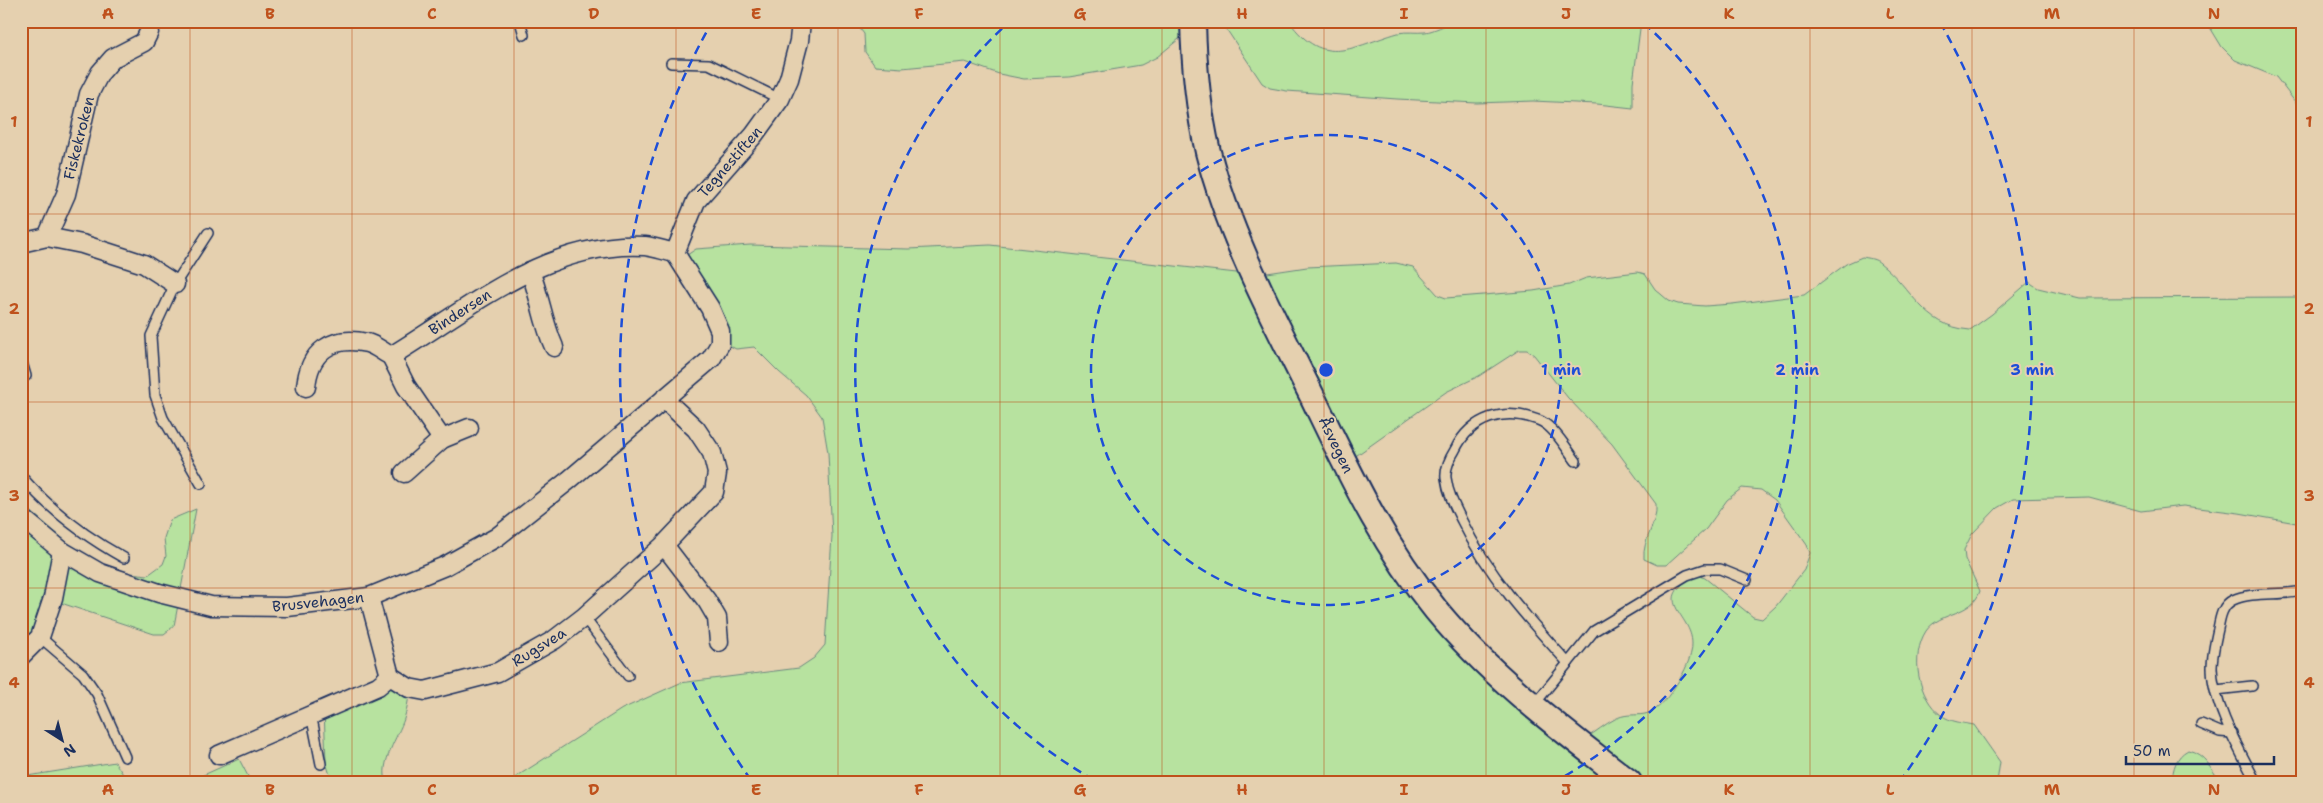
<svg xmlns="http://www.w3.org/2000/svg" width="2323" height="803" font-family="'Shantell Sans',sans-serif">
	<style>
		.green { fill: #b7e29f; stroke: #69887e; fill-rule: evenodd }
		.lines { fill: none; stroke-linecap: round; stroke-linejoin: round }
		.service-casing { stroke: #1b2f5e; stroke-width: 12 }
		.minor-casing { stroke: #1b2f5e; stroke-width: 21 }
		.secondary-casing { stroke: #1b2f5e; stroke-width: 28 }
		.service { stroke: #e5d0af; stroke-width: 9 }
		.minor { stroke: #e5d0af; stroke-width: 18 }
		.secondary { stroke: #e5d0af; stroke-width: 24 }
		.grid { fill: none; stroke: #bf511c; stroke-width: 1; stroke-opacity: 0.55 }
		.ring { fill: none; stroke: #1d4ed8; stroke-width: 2.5; stroke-dasharray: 9 6 }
		.labels { text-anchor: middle; stroke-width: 4; stroke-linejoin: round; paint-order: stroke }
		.street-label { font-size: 15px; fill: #1b2f5e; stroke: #e5d0af }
		.centre { fill: #1d4ed8; stroke: #e5d0af; stroke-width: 2.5 }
		.ring-label { font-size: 15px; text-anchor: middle; font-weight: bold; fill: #1d4ed8; stroke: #e5d0af; stroke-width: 4; stroke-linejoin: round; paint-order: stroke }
		.neatline { fill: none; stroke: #bf511c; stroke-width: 2 }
		.grid-label { font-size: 16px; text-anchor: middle; font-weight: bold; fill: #bf511c }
	</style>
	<rect width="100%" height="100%" fill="#e5d0af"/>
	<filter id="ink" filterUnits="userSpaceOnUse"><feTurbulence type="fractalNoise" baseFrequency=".02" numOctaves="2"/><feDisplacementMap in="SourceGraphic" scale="10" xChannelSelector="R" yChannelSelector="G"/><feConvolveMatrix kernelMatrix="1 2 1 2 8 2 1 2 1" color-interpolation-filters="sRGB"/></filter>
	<g filter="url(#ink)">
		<g class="green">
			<path d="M854,21h338l-13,18 -22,18 -16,8 -72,12 -45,2 -25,-5 -34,-12 -63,6 -27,-2 -10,-14 -1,-18z"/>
			<path d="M1221,21h68c35,49 64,25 109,12 9,-2 18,0 27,-1 9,-1 20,-7 29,-11h187l-8,62v25l-36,-4 -64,-3 -56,2 -80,-4 -110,-8 -17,-3 -8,-5z"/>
			<path d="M2208,21h94v90l-26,-34 -41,-17 -13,-13 -14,-23z"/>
			<path d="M750,245l158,4 82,-4 264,30 53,-8 89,-4 17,4 25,28 8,3 87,-7 36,-6 17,-7 52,-6 7,2 10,15 14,12 9,3 27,2 27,-2 72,-9 42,-31 16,-7c6,1 14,2 18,6 33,25 42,63 90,67l22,-16 37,-32 9,6 42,10 222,-1v227l-63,-11 -56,-7 -42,5 -52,-14 -76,2 -16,9 -25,26 -8,16 1,9 15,32c-8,25 -40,20 -54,40 -16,25 -8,67 15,84 9,7 23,8 33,10l26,37 -3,20h-1489l114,-73 58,-26 119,-15 15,-10 11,-13 7,-109 -4,-83 -6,-36 -16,-22 -27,-23 -25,-25 -18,2 -8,-4 -56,-80 24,-16zM1519,350h8l7,5 34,43 44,46 44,60c2,20 -14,35 -12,55l13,6h9l40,-36 21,-29 15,-12 19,2 14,10 32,45 3,8 -6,17 -28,36 -14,13 -9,-2 -48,-39 -9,-3c-47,27 -4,38 -4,69 0,18 -15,41 -26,55 -20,25 -32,10 -51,20 -10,5 -19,13 -29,19l-163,-135 -80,-138 103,-73 33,-16z"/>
			<path d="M21,503l53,45 39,23 35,4 15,-11 3,-8 -2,-18 6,-18 26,-11 -22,117 -10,8h-10l-102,-34 -31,61z"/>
			<path d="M391,674l19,17c-2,9 -3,19 -6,28 -5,16 -26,46 -17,63h-55l-6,-20 -2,-53z"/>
			<path d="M2188,750c17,4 23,18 32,32h-49c3,-14 4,-25 17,-32z"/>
			<path d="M239,759l12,23h-63z"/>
			<path d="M115,762l13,20h-107v-5z"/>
		</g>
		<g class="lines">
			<defs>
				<g id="service">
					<path d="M520,21l4,14"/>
					<path d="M671,63l38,1 71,35"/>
					<path d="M21,359l5,17"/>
					<path d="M21,476c30,35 63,60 103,82"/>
					<path d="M201,484l-38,-66 -8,-23 -4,-59 24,-52 33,-51"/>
					<path d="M584,617l44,59"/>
					<path d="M40,637l43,37 14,20 28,63"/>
					<path d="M1568,663l26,-32 93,-56 18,-6h15l27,11"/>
					<path d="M2216,690l36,-4"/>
					<path d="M1533,706l35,-43c-40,-44 -80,-88 -106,-142 -7,-14 -14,-27 -16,-43 -1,-9 4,-20 9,-28 16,-33 49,-43 83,-30 15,5 28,28 38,41"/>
					<path d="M311,714l10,50"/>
					<path d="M2201,724l19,8 12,1"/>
					<path d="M2256,782c-17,-33 -43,-77 -44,-114 0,-13 3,-26 6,-39 2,-11 4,-24 15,-29 19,-9 48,-4 69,-9"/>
				</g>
				<g id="minor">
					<path d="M47,237l19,-43 23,-100 11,-21 13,-15 31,-16 5,-10"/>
					<path d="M21,243l26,-6 35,7 62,20 31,20"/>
					<path d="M530,271c10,25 13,52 24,76"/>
					<path d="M391,356l15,30 36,53 -38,34"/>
					<path d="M306,387c3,-35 25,-52 61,-44 8,2 16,9 24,13 78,-47 156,-116 254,-110 10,1 20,5 30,7"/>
					<path d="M442,439l27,-11"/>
					<path d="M21,517l41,34 38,22 59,20 52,13 76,1 82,-10 76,-31 52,-29 72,-57 142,-121 9,-15v-13l-10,-23 -35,-55 21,-52 58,-66 26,-36 9,-20 10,-38 2,-20"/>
					<path d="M664,545l43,56 10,17 2,24"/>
					<path d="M369,597l21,79 19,12 16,3 73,-19 56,-32 30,-23 80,-72 50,-53 3,-19 -5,-20 -16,-24 -32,-30"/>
					<path d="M21,656l19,-19 13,-39 9,-47"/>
					<path d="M219,755l159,-69 12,-10"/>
				</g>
				<path id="secondary" d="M1193,21c1,44 5,88 15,131 22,86 66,167 105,246 37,76 69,146 123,212 56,68 125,119 193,172"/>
			</defs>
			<use href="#service" class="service-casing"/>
			<use href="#minor" class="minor-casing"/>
			<use href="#secondary" class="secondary-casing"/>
			<use href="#service" class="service"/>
			<use href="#minor" class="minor"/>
			<use href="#secondary" class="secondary"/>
		</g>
	</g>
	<path class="grid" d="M190,21v761M352,21v761M514,21v761M676,21v761M838,21v761M1000,21v761M1162,21v761M1324,21v761M1486,21v761M1648,21v761M1810,21v761M1972,21v761M2134,21v761M21,214h2281M21,402h2281M21,588h2281"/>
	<g class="ring">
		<circle cx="1326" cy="370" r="235"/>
		<path d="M1094 780A471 471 0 0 1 1008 23M1644 23A471 471 0 0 1 1558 780"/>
		<path d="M751 780A706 706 0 0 1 712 22M1940 22A706 706 0 0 1 1901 780"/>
	</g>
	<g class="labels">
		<g class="street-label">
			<text transform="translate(79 138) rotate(-76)" y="5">Fiskekroken</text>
			<text transform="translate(730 162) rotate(-49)" y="5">Tegnestiften</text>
			<text transform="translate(460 312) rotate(-33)" y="5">Bindersen</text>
			<text transform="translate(1336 445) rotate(64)" y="5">Åsvegen</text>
			<text transform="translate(318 602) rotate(-6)" y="5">Brusvehagen</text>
			<text transform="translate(539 647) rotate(-32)" y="5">Rugsvea</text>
		</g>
	</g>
	<circle cx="1326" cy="370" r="8" class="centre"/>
	<g class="ring-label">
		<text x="1561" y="375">1 min</text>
		<text x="1797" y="375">2 min</text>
		<text x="2032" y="375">3 min</text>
	</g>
	<rect width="2323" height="803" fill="none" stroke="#e5d0af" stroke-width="55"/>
	<g transform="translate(62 740) rotate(144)" stroke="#e5d0af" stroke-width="4" paint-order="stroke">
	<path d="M0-4L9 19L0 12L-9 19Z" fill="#1b2f5e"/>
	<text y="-8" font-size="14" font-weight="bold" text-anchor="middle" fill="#1b2f5e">N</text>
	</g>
	<path d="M2126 756v8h148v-8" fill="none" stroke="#1b2f5e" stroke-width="2.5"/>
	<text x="2133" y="756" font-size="15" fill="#1b2f5e" stroke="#e5d0af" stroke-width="4" paint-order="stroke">50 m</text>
	<rect x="28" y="28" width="2268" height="748" class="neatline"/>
	<g class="grid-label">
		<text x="108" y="19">A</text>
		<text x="270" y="19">B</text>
		<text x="432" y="19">C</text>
		<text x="594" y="19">D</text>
		<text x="756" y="19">E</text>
		<text x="919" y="19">F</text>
		<text x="1080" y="19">G</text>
		<text x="1242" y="19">H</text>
		<text x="1404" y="19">I</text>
		<text x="1566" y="19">J</text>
		<text x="1729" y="19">K</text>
		<text x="1890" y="19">L</text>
		<text x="2052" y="19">M</text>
		<text x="2214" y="19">N</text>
		<text x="14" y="127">1</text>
		<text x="2309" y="127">1</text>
		<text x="14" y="314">2</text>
		<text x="2309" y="314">2</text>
		<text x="14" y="501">3</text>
		<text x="2309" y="501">3</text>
		<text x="14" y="688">4</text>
		<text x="2309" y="688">4</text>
		<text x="108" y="795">A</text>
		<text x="270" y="795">B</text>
		<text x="432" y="795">C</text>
		<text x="594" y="795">D</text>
		<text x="756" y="795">E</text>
		<text x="919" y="795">F</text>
		<text x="1080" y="795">G</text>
		<text x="1242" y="795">H</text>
		<text x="1404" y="795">I</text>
		<text x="1566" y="795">J</text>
		<text x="1729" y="795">K</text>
		<text x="1890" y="795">L</text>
		<text x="2052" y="795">M</text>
		<text x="2214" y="795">N</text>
	</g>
</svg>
